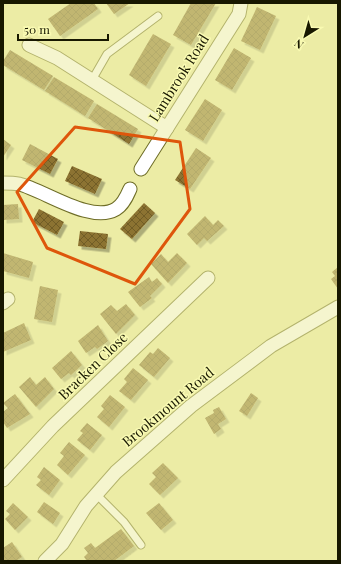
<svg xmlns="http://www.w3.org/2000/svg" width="341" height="564" font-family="'Playfair Display',serif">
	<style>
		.building { fill: url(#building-cross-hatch); filter: url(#shadow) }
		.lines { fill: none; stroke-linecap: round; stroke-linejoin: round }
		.lane-casing { stroke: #6e6d27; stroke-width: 9 }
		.street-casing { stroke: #6e6d27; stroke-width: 15 }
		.path { stroke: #abab73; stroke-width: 2; stroke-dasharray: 1 3; stroke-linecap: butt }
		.lane { stroke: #fff; stroke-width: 7 }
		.street { stroke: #fff; stroke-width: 13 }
		.marked { fill: none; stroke: #de560b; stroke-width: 3; stroke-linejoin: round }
		.labels { text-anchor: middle; stroke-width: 3; stroke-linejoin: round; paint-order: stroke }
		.street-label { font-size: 14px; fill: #181800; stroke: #f9fab2 }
	</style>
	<defs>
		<pattern id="building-cross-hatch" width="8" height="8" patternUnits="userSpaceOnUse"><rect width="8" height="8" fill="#8c7330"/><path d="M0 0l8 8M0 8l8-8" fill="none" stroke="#715d26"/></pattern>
		<filter id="shadow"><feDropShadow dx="3.5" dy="3.5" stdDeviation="0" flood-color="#0004"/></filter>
	</defs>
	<rect width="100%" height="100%" fill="#ececa5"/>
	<g class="building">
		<path d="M71,3h23l4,6 -38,27 -12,-17z"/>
		<path d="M106,3h24l-16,11z"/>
		<path d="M191,3h25l-25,42 -18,-10z"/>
		<path d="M257,7l19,9 -16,34 -19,-9z"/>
		<path d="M153,34l18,10 -25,42 -17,-11z"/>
		<path d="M234,48l17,10 -19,32 -17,-10z"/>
		<path d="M10,50l43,26 -9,14 -41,-25v-4z"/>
		<path d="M54,77l40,24 -9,15 -40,-25z"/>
		<path d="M205,99l17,11 -19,31 -18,-11z"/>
		<path d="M97,104l41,25 -9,15 -41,-26z"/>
		<path d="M3,139l8,6 -8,12z"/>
		<path d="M30,144l28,15 -8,15 -28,-14z"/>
		<path d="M196,148l15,10 -21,31 -15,-9z"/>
		<path d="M72,166l30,13 -7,15 -30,-13z"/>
		<path d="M144,203l11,10 -23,26 -12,-10z"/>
		<path d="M18,204l1,15 -16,1v-15z"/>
		<path d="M39,209l25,13 -7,13 -25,-13z"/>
		<path d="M205,216l8,9 5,-5 6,6 -17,15 -3,-3 -7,7 -10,-11z"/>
		<path d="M80,231l28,3 -2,15 -28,-3z"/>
		<path d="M3,253l30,9 -4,16 -26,-7z"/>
		<path d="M177,253l10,10 -19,20 -17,-19 10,-10 7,8z"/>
		<path d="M338,267v22l-7,-10 4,-3 -3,-4z"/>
		<path d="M149,277l3,5 5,-4 5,6 -12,12 2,2 -12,9 -12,-15z"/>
		<path d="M40,286l18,4 -6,32 -18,-3z"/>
		<path d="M126,304l9,11 -19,19 -16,-20 11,-9 6,6z"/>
		<path d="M24,323l7,17 -28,12v-19z"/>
		<path d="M98,325l10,16 -11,8 -2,-2 -9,6 -8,-12z"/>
		<path d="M158,348l12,10 -16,19 -15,-12 11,-13 3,2z"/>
		<path d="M71,351l11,14 -11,10 -2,-2 -8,6 -9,-11z"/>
		<path d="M133,368l15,12 -17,20 -12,-9 8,-9 -3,-3z"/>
		<path d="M30,377l6,8 9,-8 9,12 -18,18 -17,-20z"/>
		<path d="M251,393l7,5 -11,18 -8,-5z"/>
		<path d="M15,394l15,20 -23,14 -4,-6v-10l5,-4 -5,-5z"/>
		<path d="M110,395l15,12 -16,20 -12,-10 7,-8 -3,-3z"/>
		<path d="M219,407l7,12 -8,5 3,5 -7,5 -9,-16 9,-5 -1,-3z"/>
		<path d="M87,423l15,12 -12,15 -13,-10 6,-7 -3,-2z"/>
		<path d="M69,442l16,13 -17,20 -11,-10 7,-9 -4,-3z"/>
		<path d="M163,463l15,15 -18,17 -11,-11 7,-7 -4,-4z"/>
		<path d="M44,467l16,13 -11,15 -13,-10 5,-5 -4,-3z"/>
		<path d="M44,502l16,11 -7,11 -16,-12z"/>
		<path d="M13,503l15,14 -13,13 -10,-11 5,-5 -4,-3z"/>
		<path d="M159,503l14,17 -12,10 -15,-17z"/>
		<path d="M121,529l13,17 -20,15h-27l-3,-4 4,-4 -4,-5 7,-5 4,5z"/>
		<path d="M12,542l10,15 -6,4h-13v-13z"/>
	</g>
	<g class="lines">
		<defs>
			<g id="lane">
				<path d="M92,80l15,-26 51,-38"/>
				<path d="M96,494l28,28 17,23"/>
			</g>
			<g id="street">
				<path d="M29,45l28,13 110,70"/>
				<path d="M141,169l98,-155 2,-11"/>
				<path d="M3,183c5,0 11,0 16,1 25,6 72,40 97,25 7,-4 11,-13 14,-20"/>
				<path d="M3,303l5,-4"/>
				<path d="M3,480l50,-54 155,-148"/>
				<path d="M45,561l17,-17 24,-38 30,-34 75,-66 80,-60 67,-39"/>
			</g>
		</defs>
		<use href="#lane" class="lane-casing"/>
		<use href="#street" class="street-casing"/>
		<path class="path" d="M120,561l15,-11"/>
		<use href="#lane" class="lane"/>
		<use href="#street" class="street"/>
	</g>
	<path d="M0 0H341V564H0ZM75,127l105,15 10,67 -55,75 -88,-36 -30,-56z" fill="#ececa5" fill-opacity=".55" fill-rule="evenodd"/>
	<path class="marked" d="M75,127l105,15 10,67 -55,75 -88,-36 -30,-56z"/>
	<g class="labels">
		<g class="street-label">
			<text transform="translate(179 78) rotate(-58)" y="5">Lambrook Road</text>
			<text transform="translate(93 366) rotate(-44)" y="5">Bracken Close</text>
			<text transform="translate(168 407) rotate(-40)" y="5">Brookmount Road</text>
		</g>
	</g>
	<rect width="341" height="564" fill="none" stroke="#181800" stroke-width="8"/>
	<g transform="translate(305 36) rotate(217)" stroke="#f9fab2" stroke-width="3" paint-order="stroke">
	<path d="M0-3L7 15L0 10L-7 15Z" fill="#181800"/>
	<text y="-6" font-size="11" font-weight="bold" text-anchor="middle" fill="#181800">N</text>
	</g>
	<path d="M18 34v6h90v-6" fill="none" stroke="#181800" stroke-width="2"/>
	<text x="24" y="34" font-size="12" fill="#181800" stroke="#f9fab2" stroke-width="3" paint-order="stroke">50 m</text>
</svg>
